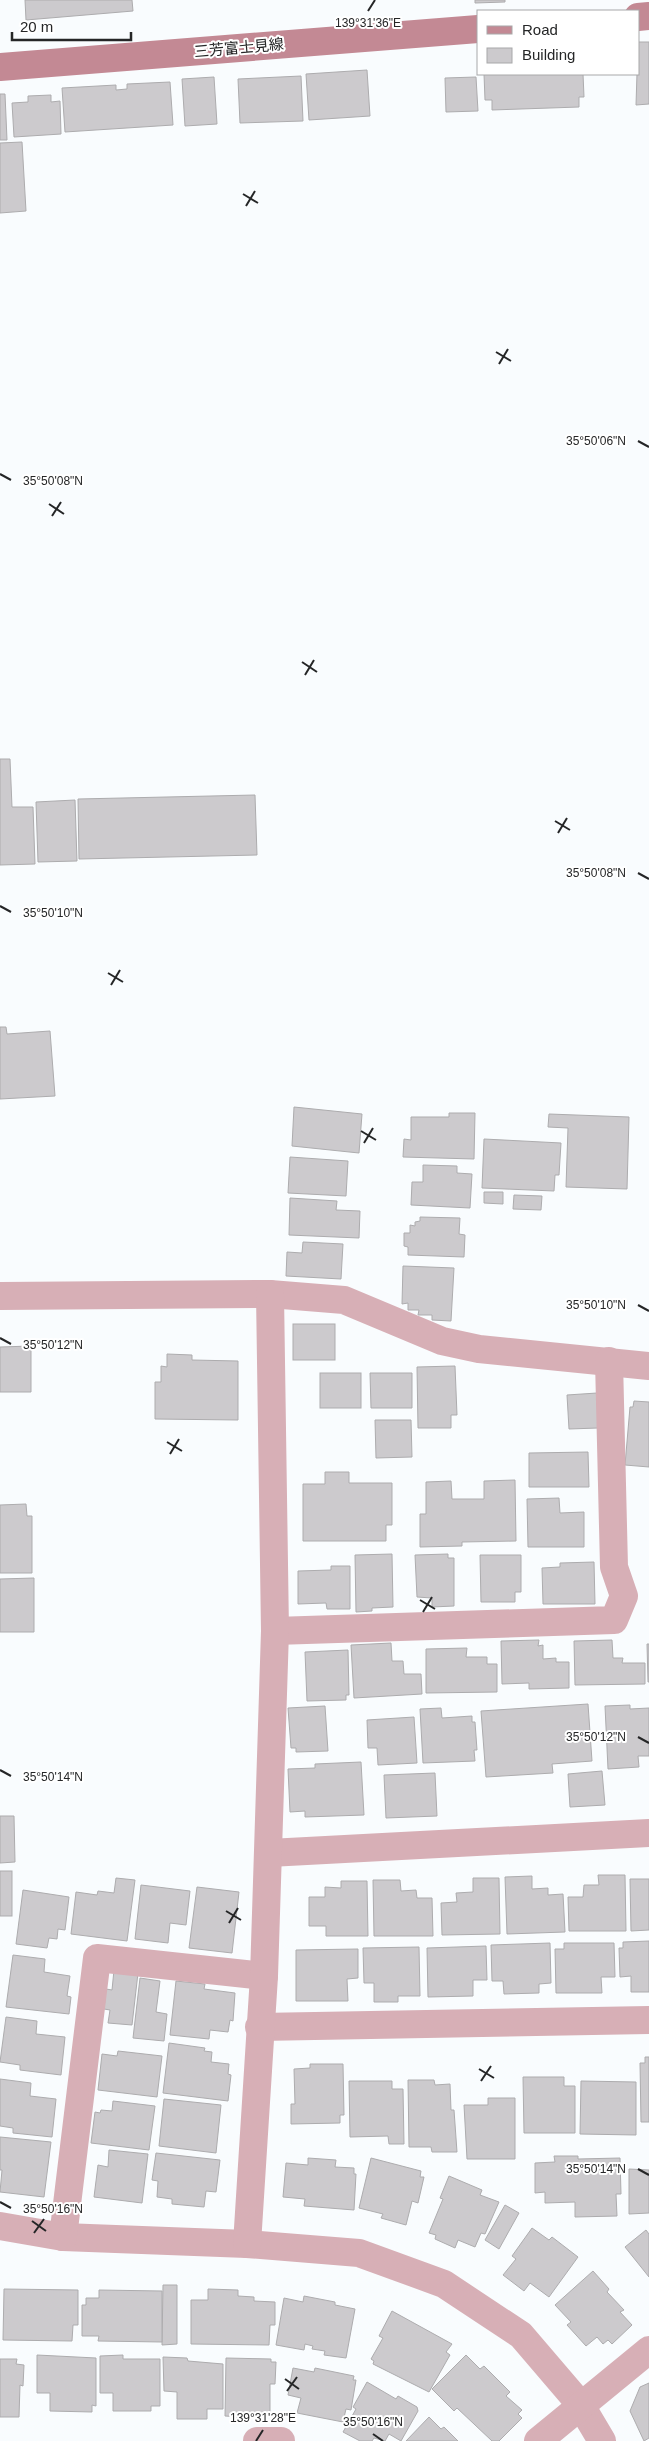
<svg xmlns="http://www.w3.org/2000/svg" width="649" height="2441" font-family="Helvetica,'Noto Sans JP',sans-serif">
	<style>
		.building { fill: #cccacd; stroke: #adacae }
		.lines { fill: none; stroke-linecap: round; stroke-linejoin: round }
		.minor { stroke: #d7afb6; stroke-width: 28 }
		.secondary { stroke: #c38994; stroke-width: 28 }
		.ticks { fill: none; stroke: #252627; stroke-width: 2 }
		.labels { text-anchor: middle; stroke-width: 4; stroke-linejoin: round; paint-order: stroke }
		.street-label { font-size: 15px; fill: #252627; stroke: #fff }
		.ticks-label { font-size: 12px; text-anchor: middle; fill: #252627; stroke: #fff; stroke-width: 4; stroke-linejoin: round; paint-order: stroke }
	</style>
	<rect width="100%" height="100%" fill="#f9fcfe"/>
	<g class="building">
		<path d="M25,0h107l1,11 -107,9z"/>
		<path d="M475,0h30v2l-30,1z"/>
		<path d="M638,42h11v62l-13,1z"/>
		<path d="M367,70l3,46 -61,4 -3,-46z"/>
		<path d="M484,74h99l1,23h-5v10l-87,3v-10h-7z"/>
		<path d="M301,76l2,45 -63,2 -2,-44z"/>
		<path d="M214,77l3,47 -32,2 -3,-47z"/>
		<path d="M476,77l2,34 -32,1 -1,-34z"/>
		<path d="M170,82l3,43 -108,7 -3,-44 54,-3v5l11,-1v-5z"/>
		<path d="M0,94h5l2,46h-7z"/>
		<path d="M51,95v7l9,-1 1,33 -47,3 -2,-34 16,-1v-6z"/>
		<path d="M22,142l4,69 -26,2v-70z"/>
		<path d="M0,759h10l2,48h21l2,57 -35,1z"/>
		<path d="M255,795l2,60 -178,4 -1,-60z"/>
		<path d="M75,800l2,61 -39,1 -2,-60z"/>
		<path d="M0,1027h6l1,7 43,-3 5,65 -55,3z"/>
		<path d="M294,1107l68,7 -3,39 -67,-7z"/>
		<path d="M449,1113h26l-1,46 -71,-2 1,-18 7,1v-23h38z"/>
		<path d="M549,1114l80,3 -2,72 -61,-2 2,-59 -20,-1z"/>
		<path d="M484,1139l77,4 -2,32h-4l-1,16 -72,-3z"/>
		<path d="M290,1157l58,4 -2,35 -58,-3z"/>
		<path d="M423,1165l34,1v7l15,1 -2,34 -59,-3 1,-23h11z"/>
		<path d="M484,1192h19v12l-19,-1z"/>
		<path d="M514,1195l28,1 -1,14 -28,-1z"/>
		<path d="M290,1198l47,3 -1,9 24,1 -1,27 -70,-3z"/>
		<path d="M420,1217l40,1 -1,16 6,1 -1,22 -56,-2v-8l-4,-1v-13h6v-8l5,1v-4l5,-1z"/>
		<path d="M303,1242l40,2 -2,35 -55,-3 1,-24 15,1z"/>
		<path d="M403,1266l51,2 -3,53 -19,-1v-5h-14l1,-5h-11v-7l-6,1z"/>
		<rect x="293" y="1324" width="42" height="36"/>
		<path d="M31,1346v46h-31v-45z"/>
		<path d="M167,1354l25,1v5l46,1v59l-83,-1v-37h6v-16l6,1z"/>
		<path d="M455,1366l2,49h-6v13h-33l-1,-61z"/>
		<rect x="320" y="1373" width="41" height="35"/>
		<path d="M370,1373h42v35h-41z"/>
		<path d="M597,1393l1,35 -29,1 -2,-34z"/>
		<path d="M634,1401l15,1v65l-24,-2 5,-58h3z"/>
		<path d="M375,1420h36l1,37 -36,1z"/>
		<path d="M588,1452l1,35h-60v-34z"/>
		<path d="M325,1472h24v11h43v42h-6v16h-83v-57h22z"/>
		<path d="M515,1480l1,61 -54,1v4l-42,1v-33h6v-32l25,-1 1,18h32v-18z"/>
		<path d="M559,1498l1,15 24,-1v35h-56l-1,-48z"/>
		<path d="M26,1504l1,12h5v57h-32v-68z"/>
		<path d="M392,1554l1,53 -21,1v3l-16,1 -1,-57z"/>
		<path d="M448,1554v4h6v48l-22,1v-9l-15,-1 -2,-42z"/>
		<path d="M480,1555h41v37h-6v10h-34z"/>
		<path d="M594,1562l1,42h-52l-1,-36 18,-1v-4z"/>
		<path d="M331,1566h19v43h-23l-1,-6 -28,1v-33l33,-1z"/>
		<path d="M34,1578v54h-34v-53z"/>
		<path d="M539,1640l-1,6 5,-1v14l13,-1v4h13v26l-40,1v-6l-27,1 -1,-43z"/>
		<path d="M612,1640l1,18h10l-1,5h23v21l-70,1 -1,-44z"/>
		<path d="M391,1643l1,18h11l1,13h17l1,20 -68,4 -3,-53z"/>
		<path d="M647,1644h2v38h-1z"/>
		<path d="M467,1648l-1,9h21v7h10v28l-71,1v-44z"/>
		<path d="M348,1650l1,45h-3v5l-39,1 -2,-49z"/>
		<path d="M588,1704l4,57 -40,3 1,9 -67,4 -5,-66z"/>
		<path d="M630,1705v4l19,-1v48h-11l1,11 -31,2 -3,-63z"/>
		<path d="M325,1706l3,45 -32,1v-4h-5l-3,-40z"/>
		<path d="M441,1708l1,10 30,-2v6h3l2,28h-3l1,11 -52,2 -3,-54z"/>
		<path d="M414,1717l3,46 -39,2 -1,-17h-9l-1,-28z"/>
		<path d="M361,1762l3,53 -59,2v-6l-15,1 -2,-43 27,-1v-4z"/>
		<path d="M602,1771l3,34 -35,2 -2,-33z"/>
		<path d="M435,1773l2,43 -51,2 -2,-43z"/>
		<path d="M0,1816h14l1,46 -15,1z"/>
		<rect x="0" y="1871" width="12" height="45"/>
		<path d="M598,1875h27l1,56h-57l-1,-34h15l1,-12h15z"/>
		<path d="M532,1876v13l16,-1v7l15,-1 2,38 -58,2 -2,-57z"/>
		<path d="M116,1878l19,2 -8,61 -56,-7 5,-42 21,3 1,-4 16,2z"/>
		<path d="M473,1878h26l1,56 -58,1 -1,-32 16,-1 -1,-9 17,-1z"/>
		<path d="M630,1879h19v51l-18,1z"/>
		<path d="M373,1880h27l1,11 15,-1 1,8h15l1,38h-59z"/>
		<path d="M341,1881h26l1,55h-42v-10h-17v-29h16v-10l16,1z"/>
		<path d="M141,1885l49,6 -4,34 -16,-2 -2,20 -33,-4z"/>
		<path d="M197,1887l42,5 -7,61 -43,-5z"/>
		<path d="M23,1890l46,7 -4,33 -7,-1 -1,10 -8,-1 -2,10 -31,-4z"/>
		<path d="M649,1941v51h-18v-16l-11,1 -1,-29h4v-6z"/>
		<path d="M550,1943l1,40 -12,1v9l-35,1 -1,-13h-11l-1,-36z"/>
		<path d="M564,1943h50l1,34h-14l1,16h-46l-1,-44h9z"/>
		<path d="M486,1946l1,34h-14v16l-45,1 -1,-49z"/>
		<path d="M419,1947l1,49h-22v6h-24v-19h-10l-1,-35z"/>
		<path d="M358,1949v29l-11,1 1,22h-52v-51z"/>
		<path d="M13,1955l32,4 -1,13 26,4 -3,20 4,1 -2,17 -63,-7z"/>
		<path d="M114,1970l24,3 -6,52 -24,-2 2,-13 -6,-1 2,-20 6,1z"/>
		<path d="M140,1978l20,3 -4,31 11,2 -3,27 -31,-3z"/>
		<path d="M176,1981l29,3 -1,5 31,4 -2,28 -3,-1 -2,12 -18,-2 -1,9 -39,-4z"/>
		<path d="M6,2017l31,4 -1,13 29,3 -4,38 -41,-5v-5l-20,-3z"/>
		<path d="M169,2043l36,5 -1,3 8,1 -1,10 18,2 -1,10 3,1 -3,26 -65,-8z"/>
		<path d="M118,2051l44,5 -5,41 -59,-7 4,-36 15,2z"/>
		<path d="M645,2057h4v65h-8l-1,-59h5z"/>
		<path d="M310,2064h33l1,51h-4v8l-49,1v-20h4l-1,-35 16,-1z"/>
		<path d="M523,2077h41v9h11v47h-51z"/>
		<path d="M0,2079l31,4 -1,13 26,3 -4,38 -39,-4v-5l-13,-2z"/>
		<path d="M408,2080h26l1,5 15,-1 1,26h3l3,42h-25l-1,-5h-22z"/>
		<path d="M349,2081h43v8h11l1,55h-15l-1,-8 -38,1z"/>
		<path d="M581,2081l55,1v53l-56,-1z"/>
		<path d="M488,2098h27v61h-48l-3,-54h24z"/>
		<path d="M164,2099l57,6 -5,48 -57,-7z"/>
		<path d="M113,2101l42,5 -6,44 -58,-7 4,-31 5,1 1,-3 11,1z"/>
		<path d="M0,2137l51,5 -7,55 -44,-5 2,-22h-2z"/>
		<path d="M109,2150l39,4 -6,49 -48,-6 4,-32 10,2z"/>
		<path d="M156,2153l64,7 -4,32 -10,-1 -2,16 -32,-3v-5l-15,-2 1,-16 -6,-1z"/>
		<path d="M554,2156h24v3l42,-1 1,36h-5l1,22 -42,1v-15l-30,1v-11l-10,1v-30l20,-1z"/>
		<path d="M308,2158l28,2 -1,7 19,1v6h2l-2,36 -50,-4 1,-7 -22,-2 3,-34 22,2z"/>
		<path d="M371,2158l50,13 -1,6h4l-6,26 -6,-2 -6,24 -25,-7 2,-4 -24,-6z"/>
		<path d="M629,2169l20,1v43l-20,1z"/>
		<path d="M449,2176l33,14 -2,5 19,7 -14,32 -4,-1 -6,14 -17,-7 -3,8 -20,-9 1,-4 -7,-2 14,-34 -3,-1z"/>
		<path d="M505,2205l14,8 -20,36 -14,-9z"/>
		<path d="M532,2228l17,12 3,-3 26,20 -29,40 -19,-14 -6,8 -21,-16 13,-16 -4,-3z"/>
		<path d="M646,2230l3,4v43l-24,-30z"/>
		<path d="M593,2271l16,18 -2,3 17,18 -4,2 12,13 -20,19 -4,-4 -5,4 -6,-7 -11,9 -19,-21 4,-3 -16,-17z"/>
		<path d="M163,2285h14v59l-15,1z"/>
		<path d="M4,2289l74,1v35h-5l-1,16 -69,-1z"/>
		<path d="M208,2289l30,1v6l16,1v4l21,1v23h-5l-1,20 -78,-1v-44h17z"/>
		<path d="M99,2290l63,1v51l-64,-1 1,-5h-17v-31h4v-7h13z"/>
		<path d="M304,2296l31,6v3l20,4 -9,49 -22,-3 1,-4 -13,-2 1,-3 -8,-2 -1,6 -28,-5 8,-47 19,4z"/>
		<path d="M392,2311l60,33 -6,8 4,3 -21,37 -56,-28 1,-3 -3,-2 12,-21 -4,-2z"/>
		<path d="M37,2355l59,3v48l-4,-1v7l-42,-1v-18h-13z"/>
		<path d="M123,2355v4h37v47h-9v5h-38v-18h-13v-37z"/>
		<path d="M466,2355l14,14 4,-3 26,26 -4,4 16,14 -4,4 4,4 -23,23h-7l-35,-33 -3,3 -22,-22z"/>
		<path d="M163,2357l24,1 1,3 35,3v45h-16v10h-30v-27l-13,-1z"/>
		<path d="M226,2358l45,1v3h5l-1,22h-5v30l-29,-1v4l-16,-1z"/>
		<path d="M0,2359h17l-1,5 8,1 -1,21 -3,-1 -1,32h-19z"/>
		<path d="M293,2368l21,4 1,-4 39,8 -1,4h3l-5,30 -5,-1 -3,13 -46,-9 4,-15 -13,-3z"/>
		<path d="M367,2382l29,17 2,-3 19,11 1,4 -17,30 -12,-7 -4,7 -11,-3 -2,3h-12l-17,-9 13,-23 -3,-2z"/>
		<path d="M649,2383v55l-5,3 -14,-30 10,-24z"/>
		<path d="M429,2417l12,12 3,-2 14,14h-52z"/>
	</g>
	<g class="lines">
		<g class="minor">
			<path d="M0,1296l270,-2 74,6 98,41 37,8 170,17"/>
			<path d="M275,1631l339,-11 10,-24 -10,-29 -5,-206"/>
			<path d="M269,1853l380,-20"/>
			<path d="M259,2027l390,-7"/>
			<path d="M0,2226l63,11 184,7 112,9 85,31 77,51 59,69 22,37"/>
			<path d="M63,2237l34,-279 167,18"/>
			<path d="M247,2244l17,-268 11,-345 -5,-337"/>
			<path d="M257,2441h24"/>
			<path d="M538,2441l111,-91"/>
		</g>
		<g class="secondary">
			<path d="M638,17l11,-1"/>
			<path d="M0,67l478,-38"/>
		</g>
	</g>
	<path class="ticks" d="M368,11l7,-11M243,194l15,9M246,206l9,-15M496,352l15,9M499,364l9,-15M638,441l11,6M0,474l11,6M49,504l15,10M52,516l9,-14M302,662l15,10M305,675l9,-15M555,821l15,9M558,833l9,-15M638,873l11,6M0,906l11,6M108,973l15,9M111,985l9,-15M361,1131l15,9M364,1143l9,-15M638,1305l11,6M0,1338l11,6M167,1442l15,9M170,1454l9,-15M420,1600l15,9M423,1612l9,-15M638,1737l11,6M0,1770l11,6M226,1911l15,9M229,1923l9,-15M479,2069l15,9M481,2081l10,-15M638,2169l11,6M0,2202l11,6M32,2221l14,10M34,2233l10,-14M285,2379l14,10M287,2391l10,-14M373,2434l10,7M256,2441l7,-11"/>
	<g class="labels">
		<g class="street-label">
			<text transform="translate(239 48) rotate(-5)" y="5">三芳富士見線</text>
		</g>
	</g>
	<g class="ticks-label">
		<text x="368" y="27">139°31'36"E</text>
		<text x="596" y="445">35°50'06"N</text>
		<text x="53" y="485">35°50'08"N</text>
		<text x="596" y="877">35°50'08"N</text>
		<text x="53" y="917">35°50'10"N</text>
		<text x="596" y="1309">35°50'10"N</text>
		<text x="53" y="1349">35°50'12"N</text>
		<text x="596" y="1741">35°50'12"N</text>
		<text x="53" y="1781">35°50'14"N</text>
		<text x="596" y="2173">35°50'14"N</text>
		<text x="53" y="2213">35°50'16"N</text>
		<text x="263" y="2422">139°31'28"E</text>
		<text x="373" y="2426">35°50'16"N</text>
	</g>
	<rect x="477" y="10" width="162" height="65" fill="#ffffff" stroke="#a8a8a9"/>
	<rect x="487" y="26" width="25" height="8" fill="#c38994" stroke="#a8a8a9"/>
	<text x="522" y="35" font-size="15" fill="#252627">Road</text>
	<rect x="487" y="48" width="25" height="15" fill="#cccacd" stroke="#a8a8a9"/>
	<text x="522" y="60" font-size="15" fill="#252627">Building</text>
	<path d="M12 32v8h119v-8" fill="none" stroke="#252627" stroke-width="2.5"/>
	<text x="20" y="32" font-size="15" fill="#252627" stroke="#ffffff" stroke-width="4" paint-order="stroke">20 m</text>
</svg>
